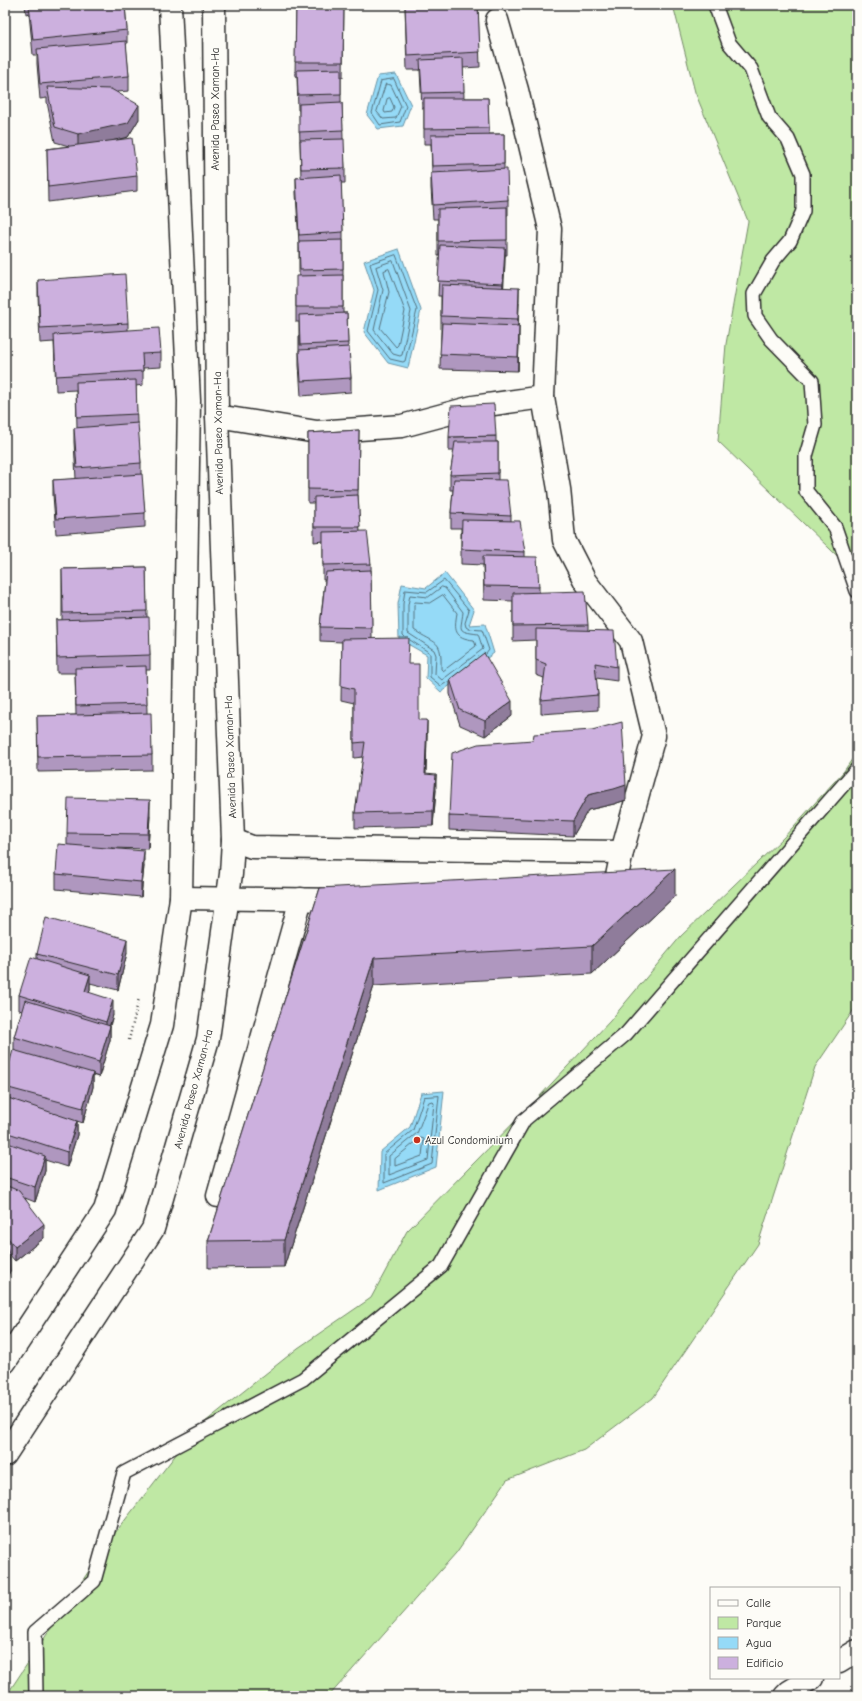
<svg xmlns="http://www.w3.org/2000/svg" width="862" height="1701" font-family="'Comic Neue',sans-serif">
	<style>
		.green { fill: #bfe8a4; stroke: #758a68 }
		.water { fill: #95daf7; stroke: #6b94a5 }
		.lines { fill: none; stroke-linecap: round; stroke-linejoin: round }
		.shore { stroke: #55717d; stroke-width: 1 }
		.lane-casing { stroke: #2b2b2b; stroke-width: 16 }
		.street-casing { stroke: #2b2b2b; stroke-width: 25 }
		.secondary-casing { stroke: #2b2b2b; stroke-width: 25 }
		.path { stroke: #2b2b2b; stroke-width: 2.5; stroke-dasharray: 1 3; stroke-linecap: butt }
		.lane { stroke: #fdfcf7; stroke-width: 13 }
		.street { stroke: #fdfcf7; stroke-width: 22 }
		.secondary { stroke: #fdfcf7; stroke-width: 22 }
		.wall { fill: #af97bf; stroke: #2b2b2b }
		.shaded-wall { fill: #8f7b9b; stroke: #2b2b2b }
		.building { fill: #ccb0de; stroke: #2b2b2b }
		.poi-dot { fill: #c8321e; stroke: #fdfcf7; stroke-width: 1.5 }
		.labels { text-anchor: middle; stroke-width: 3; stroke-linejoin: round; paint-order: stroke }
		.street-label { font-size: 11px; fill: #2b2b2b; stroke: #fdfcf7 }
		.poi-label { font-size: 11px; fill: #2b2b2b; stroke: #fdfcf7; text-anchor: start }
	</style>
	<rect width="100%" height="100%" fill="#fdfcf7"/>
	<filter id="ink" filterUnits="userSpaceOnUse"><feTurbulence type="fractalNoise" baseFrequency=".025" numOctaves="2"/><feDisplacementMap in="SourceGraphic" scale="8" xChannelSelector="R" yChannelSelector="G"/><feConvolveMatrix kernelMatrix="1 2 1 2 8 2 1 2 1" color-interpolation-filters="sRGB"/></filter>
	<g filter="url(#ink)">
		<g class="green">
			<path d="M673,5h184v570l-139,-134 8,-97 22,-123 -53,-129z"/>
			<path d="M857,752v253l-42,62 -57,177 -105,154 -69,52 -77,30 -51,73 -127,143h-323l102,-154 87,-112 103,-82 73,-50 36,-67 131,-133 72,-77 71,-85 103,-99 60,-66z"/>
		</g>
		<g class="water">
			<path d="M396,74l15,31 -8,21 -25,3 -11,-14 11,-39z"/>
			<path d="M399,249l22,61 -13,58 -20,-5 -24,-31 10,-42 -10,-29z"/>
			<path d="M445,573l29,37 -5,15 16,-1 9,29 -53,39 -15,-14 1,-23 -28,-16 -1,-35 4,-20 24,4z"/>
			<path d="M444,1091l-8,76 -57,23 1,-38 30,-25 11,-34z"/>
		</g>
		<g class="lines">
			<g class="shore">
				<path d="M394,79l12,27 -6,16 -20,3 -8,-12 9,-32z"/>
				<path d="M386,84l5,1 10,21 -5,12 -13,1 -6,-7z"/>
				<path d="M390,98l4,9 -2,5 -7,1 -1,-2 3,-12z"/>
				<path d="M396,255l21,55 -12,51 -2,1 -13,-3 -22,-28 10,-41 -8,-26z"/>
				<path d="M393,261l18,50 -9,44 -2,1 -7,-2 -19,-24 9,-40 -7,-23z"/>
				<path d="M389,269l16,42 -7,34 -2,2 -16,-19 9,-36 -5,-21z"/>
				<path d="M442,587l3,1 18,24c-2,19 -7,19 15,22l5,15 -41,31 -7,-6 1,-19 -2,-5 -26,-17v-28l2,-10 18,2z"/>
				<path d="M443,595l14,18c-3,17 -3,25 17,27l2,6 -33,25 -2,-2c1,-31 -5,-24 -27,-39v-25l1,-3 14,1z"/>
				<path d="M405,637l-2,-2v-31l2,-14 22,2 17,-12 25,30 -4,13 1,4 3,2 13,1 7,20 -3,4"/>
				<path d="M410,640l20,13v24l11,9 8,-5"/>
				<path d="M439,1096l-7,68 -48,19v-29l29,-24 11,-33z"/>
				<path d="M429,1102l3,-1 2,2 -6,57 -39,15v-19l28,-23z"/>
				<path d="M421,1138l3,1 -2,17 -27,10v-7z"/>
			</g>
			<defs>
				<g id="lane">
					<path d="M715,5l14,38 22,26 18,48 19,22 15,35v37l-13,30 -17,20 -19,33 1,22 16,23 41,42 3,44 -9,31v35l29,36 22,64"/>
					<path d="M36,1696l-1,-64 59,-51 30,-108 179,-94 138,-113 83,-146 102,-86 231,-265"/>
				</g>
				<g id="street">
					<path d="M497,20l20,70 33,139 -7,168 16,92 5,51 21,41 46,60 23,95 -32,116 -6,29 -12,8h-6"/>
					<path d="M217,416l100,16 85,-6 71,-19 70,-10"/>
					<path d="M233,840l19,7 370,5"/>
					<path d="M181,898l165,2"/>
					<path d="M218,1196l83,-297"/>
				</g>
				<g id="secondary">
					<path d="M5,1362l100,-152 57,-185 19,-127 8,-497 -19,-396"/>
					<path d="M5,1455l148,-226 55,-190 23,-165 2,-34 -16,-424 -3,-411"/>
					<path d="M839,1662l18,-11"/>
					<path d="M785,1696l4,-4 23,-14"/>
				</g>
			</defs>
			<use href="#lane" class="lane-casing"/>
			<use href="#street" class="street-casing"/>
			<use href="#secondary" class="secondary-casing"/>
			<path class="path" d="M129,1040l10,-42"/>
			<use href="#lane" class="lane"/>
			<use href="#street" class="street"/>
			<use href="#secondary" class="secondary"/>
		</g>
		<g class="wall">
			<path d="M25,5h100l2,25v14l-1,1 3,31v15l-12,1 22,27 -11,18 -12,3 21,36v15l-89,11 -1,-53 22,-3 -14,-4 -8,-40v-4l-7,1 -3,-35v-9h-4l-4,-42 -3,1z"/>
			<path d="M296,5h48l-1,72h-2v26l1,-1 1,37 2,29v15h-4l2,49v81h4l1,34 3,31v14l-50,4 -2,-31v-43h-3v-31l3,-15v-32l-3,-51v-15h5l-2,-68h-1l-1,-34h-2z"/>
			<path d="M405,5h73l2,62 -17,1 1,30h24l1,36h15v35l4,31v15h-1v40h-2l-2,32 16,16 -1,23 1,15 -1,30 -78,-2 1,-38v-35h-3l2,-40h-2v-37h-5l-2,-31v-15h1l-1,-29h-7v-36h-2l-2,-38h-13z"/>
			<path d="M38,280l90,43v8l33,22v14l-18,1v17l-7,1 1,37 4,40v11l4,39v14l-89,7 -3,-39v-15l23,-1 -2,-37v-14l3,-1 -1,-37 -20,1 -2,-49 -14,1 -2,-48z"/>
			<path d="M359,430l-1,65 2,37 11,32 1,75 36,25 11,56 8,15 -1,39 10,16 -3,36 -78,2v-15l8,-56 -9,1v-55l-13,-3 1,-58 -22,-1v-14l5,-47h-2v-39l-9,1v-39h-6v-70z"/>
			<path d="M496,436v6h2v38l13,36v5l14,31v5l14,30v5l49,33v6l29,36v14l-21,-3 2,17v15l-57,4v-14l3,-22 -8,-3v-35l-23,1v-40l-29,-1 -1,-35 -22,-1v-36h-10v-15l2,-23h-3v-15l4,-24h-5v-14z"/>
			<path d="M146,567l1,50 3,38v15h-4l1,43 5,42v15l-114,2 -1,-56 39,-1 -1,-42h-18l-1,-53h6v-51z"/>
			<path d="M450,679l62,37 -27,20 -25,-11 -10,-31z"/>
			<path d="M626,800l-12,4 -26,6 -15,26 -124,-6v-14z"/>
			<path d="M150,815l-2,34 -37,-1 33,18 -3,31 -85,-8v-15l11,-29v-12z"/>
			<path d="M320,888l355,8 -83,78 -218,12 -90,281 -76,1v-27z"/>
			<path d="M127,953l-9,37 -28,-7v7l-1,3 24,22 -3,11v14l-11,37 -6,-2v12l-10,36 -6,-2v14l-10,32 -22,-7v11l-10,31 -10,-4 19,40 -29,23 -6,-7 1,17 -5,11v-203l9,-29v-13l8,-26 -3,-1v-15l18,-36v-5z"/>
		</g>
		<g class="shaded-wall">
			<path d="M139,105v14l-11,18 -50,12v-15z"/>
			<path d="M505,248v15l-2,36v-15z"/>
			<path d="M519,288v15l-1,31v-15z"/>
			<path d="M519,326v15l-1,30v-14z"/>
			<path d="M512,701v15l-27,20v-15z"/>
			<path d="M427,720v15l-2,54v-15z"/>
			<path d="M436,775v15l-3,36v-15z"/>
			<path d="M626,785v15l-12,4 -26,6 -15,26v-15l15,-26z"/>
			<path d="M150,800v15l-2,34v-15z"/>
			<path d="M144,851v15l-3,31v-15z"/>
			<path d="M675,869v27l-83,78v-28z"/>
			<path d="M127,939v14l-9,37v-15z"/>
			<path d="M374,958v28l-90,281v-27z"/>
			<path d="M90,975v15l-5,16v-15z"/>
			<path d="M113,1000v15l-7,21v-14z"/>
			<path d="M110,1026v14l-11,37v-15z"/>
			<path d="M93,1073v14l-10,36v-15z"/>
			<path d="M77,1121v14l-10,32v-15z"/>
			<path d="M45,1156v15l-10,31v-15z"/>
			<path d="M44,1224v14l-29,23v-14z"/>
			<path d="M10,1256v15l-5,11v-15z"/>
		</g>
		<g class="building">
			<path d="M29,5h96l2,25 -94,10z"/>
			<path d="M296,5h48l-1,57h-48z"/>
			<path d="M405,5h73l2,47 -73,4z"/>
			<path d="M126,41l3,35 -89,8 -3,-35z"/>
			<path d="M463,58l1,34 -42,1 -2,-33z"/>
			<path d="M341,69v25l-43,1 -1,-25z"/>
			<path d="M47,87l64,2 28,16 -11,18 -50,11 -23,-7z"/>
			<path d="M424,98h64l1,30 -65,1z"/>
			<path d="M342,102l1,28 -44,2v-28z"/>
			<path d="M504,134v30l-72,2 -1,-31z"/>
			<path d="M132,138l5,38 -89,11 -1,-38z"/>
			<path d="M344,139l1,29 -44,1 -1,-29z"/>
			<path d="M507,169l1,31 -75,5 -2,-32z"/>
			<path d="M341,175l2,57 -44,3 -3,-57z"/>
			<path d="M507,207v33l-69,1v-32z"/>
			<path d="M343,240v29l-43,1 -1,-29z"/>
			<path d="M440,245l65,3 -2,36 -65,-3z"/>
			<path d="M125,274l3,49 -88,5 -2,-48z"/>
			<path d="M343,275v32h-47v-31z"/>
			<path d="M442,285l77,3 -1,31 -77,-3z"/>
			<path d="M347,313l1,30 -48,2 -1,-30z"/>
			<path d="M442,323l77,3 -1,31 -78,-3z"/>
			<path d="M159,328l2,25 -19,1 1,17 -87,5 -2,-41z"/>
			<path d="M349,347l2,31 -50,3 -2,-31z"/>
			<path d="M136,380l1,34 -60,3 -1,-35z"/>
			<path d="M494,404l2,32 -47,1 2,-31z"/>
			<path d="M138,423l3,40 -64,5 -3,-40z"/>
			<path d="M359,430l-1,60 -50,-1v-56z"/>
			<path d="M455,442h43v31l-48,2z"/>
			<path d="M142,474l3,39 -89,6 -3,-39z"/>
			<path d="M454,479l53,1 4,36 -60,-3z"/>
			<path d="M358,495l2,32h-46v-30z"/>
			<path d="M462,520l58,1 5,31 -64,-3z"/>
			<path d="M367,531l4,33 -48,1v-33z"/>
			<path d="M483,556l54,1 2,30 -55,-1z"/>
			<path d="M146,567l1,44 -84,2 -1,-44z"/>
			<path d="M371,570l1,58 -52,-1 6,-55z"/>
			<path d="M585,591l3,34 -75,1v-33z"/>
			<path d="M149,617l1,38 -93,3 -1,-38z"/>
			<path d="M536,629l78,2 3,36 -22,-4 3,32 -57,5 5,-36 -10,-4z"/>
			<path d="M409,638l-1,26h11v56h8l-2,54 11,1 -3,36 -78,2 10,-71 -11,1v-54l-13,-3 1,-47z"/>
			<path d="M484,653l28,48 -27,20 -25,-11 -10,-31z"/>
			<path d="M146,666l1,38 -71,2 -1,-38z"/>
			<path d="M151,713l1,42 -114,2 -1,-41z"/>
			<path d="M622,722l4,63 -12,4 -26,6 -15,26 -124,-5 3,-63 26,-9 55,-4 1,-6 58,-4z"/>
			<path d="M68,798l82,2 -2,34 -81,-1z"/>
			<path d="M58,844l86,7 -3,31 -85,-8z"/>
			<path d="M675,869l-83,77 -218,12 -90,282 -76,1 112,-353z"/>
			<path d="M46,917l81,22 -9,36 -81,-21z"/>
			<path d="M31,957l59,18 -5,16 28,9 -7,22 -87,-27z"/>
			<path d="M25,1000l85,26 -11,36 -85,-25z"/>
			<path d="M13,1050l80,23 -10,35 -78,-21v-8z"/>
			<path d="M5,1097l72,24 -10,31 -62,-20z"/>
			<path d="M5,1142l40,14 -10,31 -30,-10z"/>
			<path d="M5,1185l14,6 25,33 -29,23 -10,-13z"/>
			<path d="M5,1244l5,12 -5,11z"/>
		</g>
	</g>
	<circle class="poi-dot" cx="417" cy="1140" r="4"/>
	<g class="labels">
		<g class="street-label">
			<text transform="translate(215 109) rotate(-90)" y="4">Avenida Paseo Xaman-Ha</text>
			<text transform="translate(218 433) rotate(-91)" y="4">Avenida Paseo Xaman-Ha</text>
			<text transform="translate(230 757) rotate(-92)" y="4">Avenida Paseo Xaman-Ha</text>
			<text transform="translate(193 1089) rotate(-75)" y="4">Avenida Paseo Xaman-Ha</text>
		</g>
		<g class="poi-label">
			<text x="425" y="1144">Azul Condominium</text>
		</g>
	</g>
	<rect width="862" height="1701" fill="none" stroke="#fdfcf7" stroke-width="20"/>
	<rect x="10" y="10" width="842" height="1681" fill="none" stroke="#2b2b2b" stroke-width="1.5" filter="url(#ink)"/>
	<rect x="710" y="1587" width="130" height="92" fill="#fdfcf7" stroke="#a9a8a5"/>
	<rect x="718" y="1600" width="20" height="6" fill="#fdfcf7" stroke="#a9a8a5"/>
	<text x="746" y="1607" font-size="12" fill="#2b2b2b">Calle</text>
	<rect x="718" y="1617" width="20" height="12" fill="#bfe8a4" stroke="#a9a8a5"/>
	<text x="746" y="1627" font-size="12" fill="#2b2b2b">Parque</text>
	<rect x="718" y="1637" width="20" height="12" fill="#95daf7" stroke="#a9a8a5"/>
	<text x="746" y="1647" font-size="12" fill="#2b2b2b">Agua</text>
	<rect x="718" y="1657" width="20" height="12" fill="#ccb0de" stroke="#a9a8a5"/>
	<text x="746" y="1667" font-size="12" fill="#2b2b2b">Edificio</text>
</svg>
